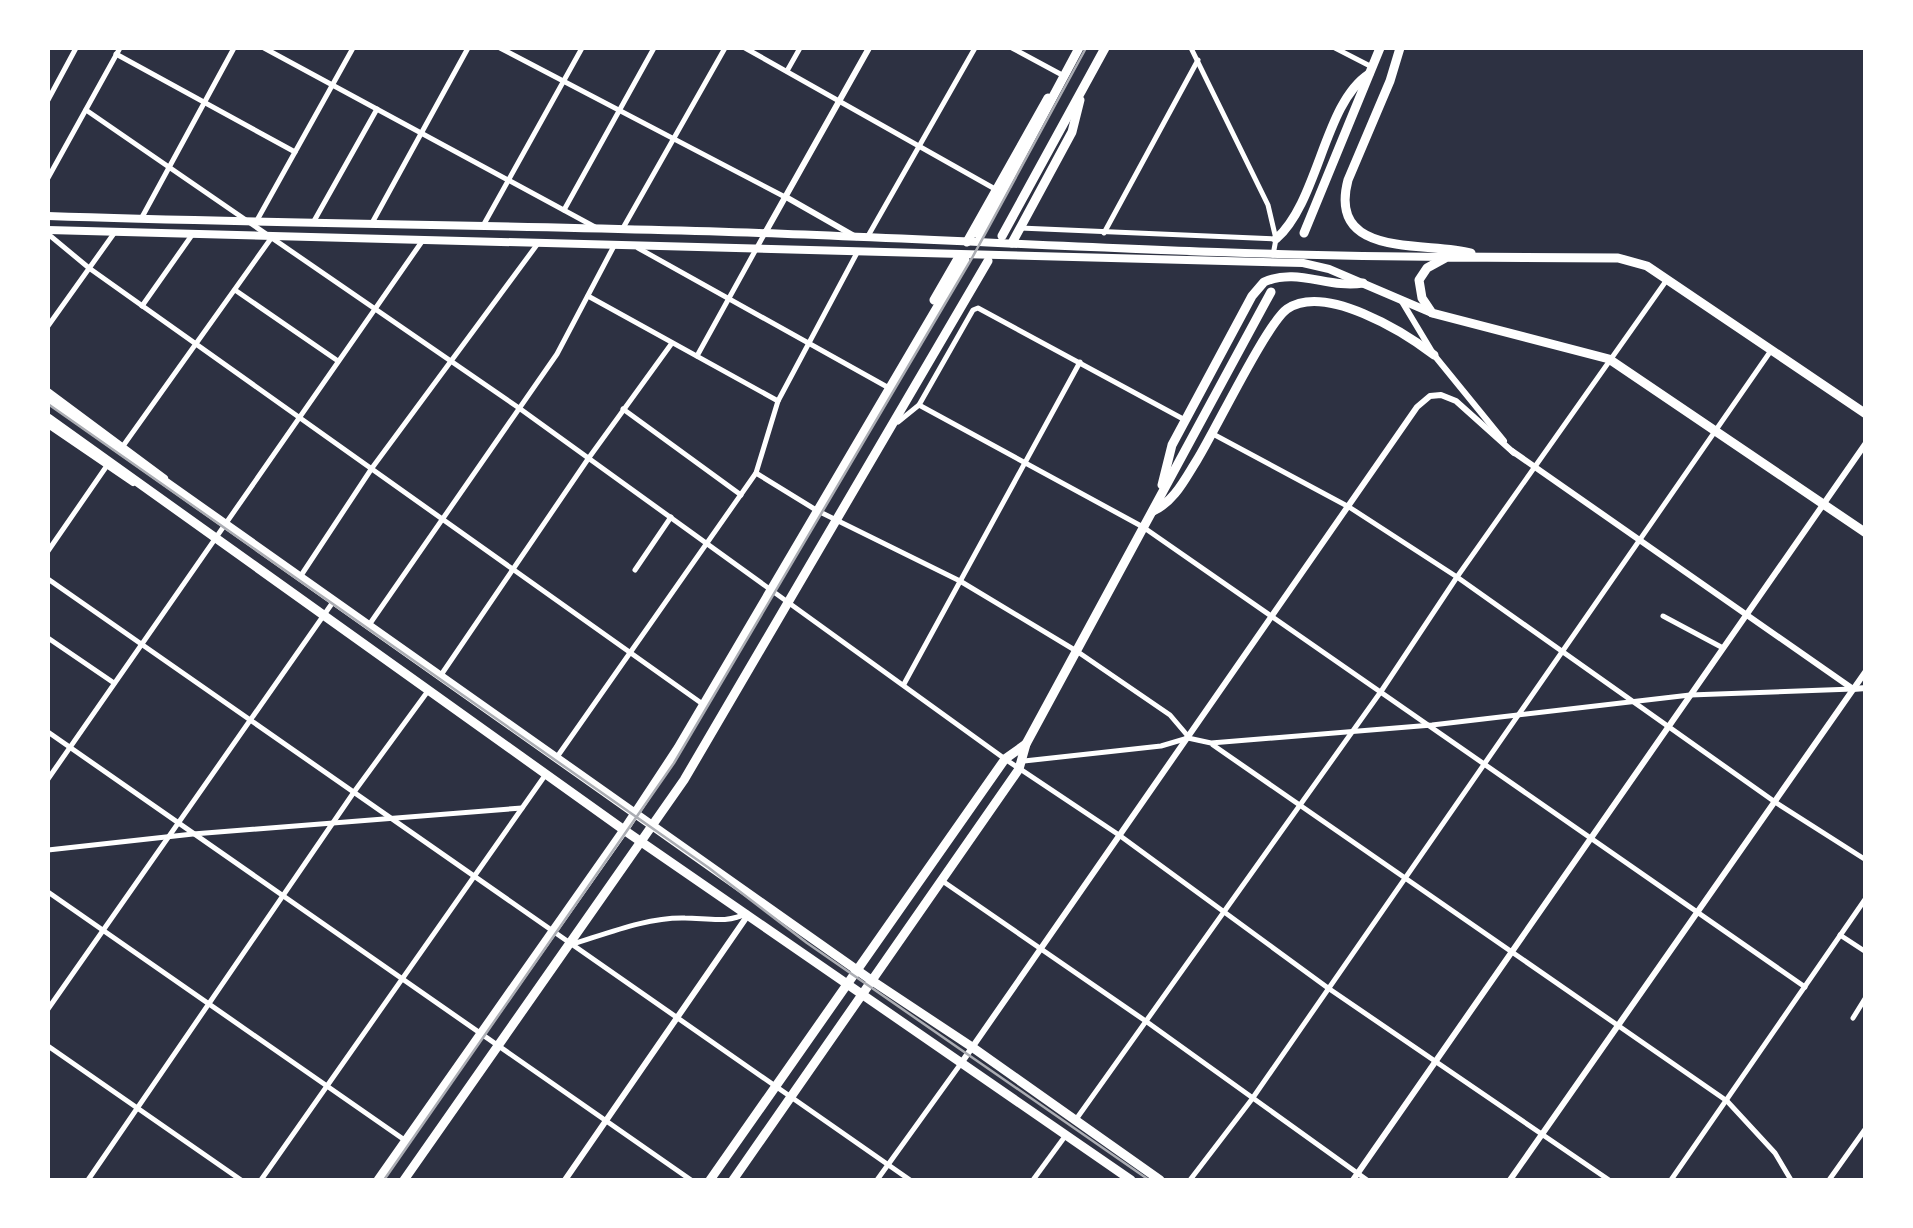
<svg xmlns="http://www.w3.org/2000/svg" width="1913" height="1228" font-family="Commissioner,sans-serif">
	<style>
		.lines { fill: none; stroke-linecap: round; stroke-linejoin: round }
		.minor { stroke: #fff; stroke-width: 5 }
		.tertiary { stroke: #fff; stroke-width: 6 }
		.secondary { stroke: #fff; stroke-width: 8 }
		.primary { stroke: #fff; stroke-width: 9 }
		.rail { stroke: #abadb3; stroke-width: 2.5 }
	</style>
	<rect width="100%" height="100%" fill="#2d3142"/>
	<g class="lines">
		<g class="minor">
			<path d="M264,48l331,179"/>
			<path d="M500,48l285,149"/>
			<path d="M745,48l250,141"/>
			<path d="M1012,48l52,28"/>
			<path d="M1191,48l77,157 8,34 -3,16"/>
			<path d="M1335,48l37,19"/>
			<path d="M116,54l179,98"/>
			<path d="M787,71l13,-23"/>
			<path d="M48,100l28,-52"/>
			<path d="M86,110l433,298 486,351 114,76 209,153 281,192"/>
			<path d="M48,178l72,-130"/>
			<path d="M564,210l90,-162"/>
			<path d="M141,219l93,-171"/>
			<path d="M314,221l63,-112"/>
			<path d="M256,222l97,-174"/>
			<path d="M372,223l96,-175"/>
			<path d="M484,224l98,-176"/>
			<path d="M623,228l102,-180"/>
			<path d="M1020,228l256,11"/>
			<path d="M1104,233l94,-173"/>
			<path d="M48,234l41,34 615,437"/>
			<path d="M868,236l107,-188"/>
			<path d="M638,248l251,140"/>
			<path d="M235,290l103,71"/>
			<path d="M588,296l190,105"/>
			<path d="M142,306l50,-71"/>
			<path d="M48,326l67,-94"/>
			<path d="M697,356l68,-123"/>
			<path d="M919,405l224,122 662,460"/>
			<path d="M623,409l118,86"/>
			<path d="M898,422l21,-17 54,-95 5,-2 207,112"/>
			<path d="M1213,434l136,73 108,70 318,225 91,58"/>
			<path d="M123,446l149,-209"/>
			<path d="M756,473l60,37 144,71 118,71 92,63 17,20"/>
			<path d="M48,551l58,-84"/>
			<path d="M635,570l36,-53"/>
			<path d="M300,577l72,-109 167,-226"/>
			<path d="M48,579l862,601"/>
			<path d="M1663,616l60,32"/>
			<path d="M369,625l188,-271 57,-108"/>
			<path d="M48,638l66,45"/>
			<path d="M441,675l147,-216 84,-116"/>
			<path d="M904,684l176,-322"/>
			<path d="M48,732l643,448"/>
			<path d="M1213,745l514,356 48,52 16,27"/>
			<path d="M557,757l199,-284 22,-72 80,-150"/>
			<path d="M1024,761l137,-15 27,-8 23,5 221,-18 258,-30 163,-6"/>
			<path d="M48,779l375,-539"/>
			<path d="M48,850l145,-16 329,-26"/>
			<path d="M941,880l206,142 220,158"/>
			<path d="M48,892l358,249"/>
			<path d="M1840,935l26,17"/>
			<path d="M570,945c36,-11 77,-28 115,-27 21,0 43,6 62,-5"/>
			<path d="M48,1009l285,-407"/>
			<path d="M1853,1018l13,-21"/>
			<path d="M48,1046l193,134"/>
			<path d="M1077,1118l305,-428 75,-113 209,-296"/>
			<path d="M88,1180l266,-388 74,-101"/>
			<path d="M261,1180l285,-406"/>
			<path d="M877,1180l85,-118"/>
			<path d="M1033,1180l33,-45"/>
			<path d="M1190,1180l62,-81 518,-747"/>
			<path d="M1671,1180l195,-282"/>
			<path d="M1829,1180l37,-52"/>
		</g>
		<g class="tertiary">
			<path d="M786,197l70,40"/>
			<path d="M765,233l104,-185"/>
			<path d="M1401,300l33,55 70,86"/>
			<path d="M48,391l117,87"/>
			<path d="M48,425l85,58"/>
			<path d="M1512,451l341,238 13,-1"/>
			<path d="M962,1062l455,-655 13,-11 11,-1 15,6 58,52"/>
			<path d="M565,1180l183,-265"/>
			<path d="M1353,1180l513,-737"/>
			<path d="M1510,1180l356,-509"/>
		</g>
		<g class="secondary">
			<path d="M48,216c237,8 474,9 711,17 229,8 459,23 688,24"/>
			<path d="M48,230l1255,33 26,6 103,44"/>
		</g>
		<g class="primary">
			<path d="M1400,48l-10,33 -42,99c-21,79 77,61 123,73"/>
			<path d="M1304,233l76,-185"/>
			<path d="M979,235l100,-187"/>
			<path d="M1002,236l103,-188"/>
			<path d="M1276,239c43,-38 48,-136 93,-165"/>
			<path d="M967,242l81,-144"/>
			<path d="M1012,243l60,-111 8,-32"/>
			<path d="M934,300l26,-45"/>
			<path d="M48,399l823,581 101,67 188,133"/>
			<path d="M1866,414l-219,-148 -29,-8 -171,-1 -20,11 -8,12 3,18 10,15 177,46 257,174"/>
			<path d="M48,418l576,412 507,350"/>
			<path d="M1162,485l10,-40 80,-149 12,-14c33,-15 65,7 99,1"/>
			<path d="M1153,511c21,-9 32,-32 44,-51 18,-29 70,-137 90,-151 38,-26 117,23 147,46"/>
			<path d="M378,1180l246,-350 54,-82 287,-488"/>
			<path d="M404,1180l280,-400 304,-519"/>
			<path d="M710,1180l295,-421 21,-15"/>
			<path d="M733,1180l286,-411 7,-25 245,-452"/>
		</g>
		<g class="rail">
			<path d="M48,404l661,464 98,75 342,237"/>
			<path d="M384,1180l290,-417 298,-505 114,-210"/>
		</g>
	</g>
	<rect width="1913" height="1228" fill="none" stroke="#ffffff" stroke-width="100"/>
</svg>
